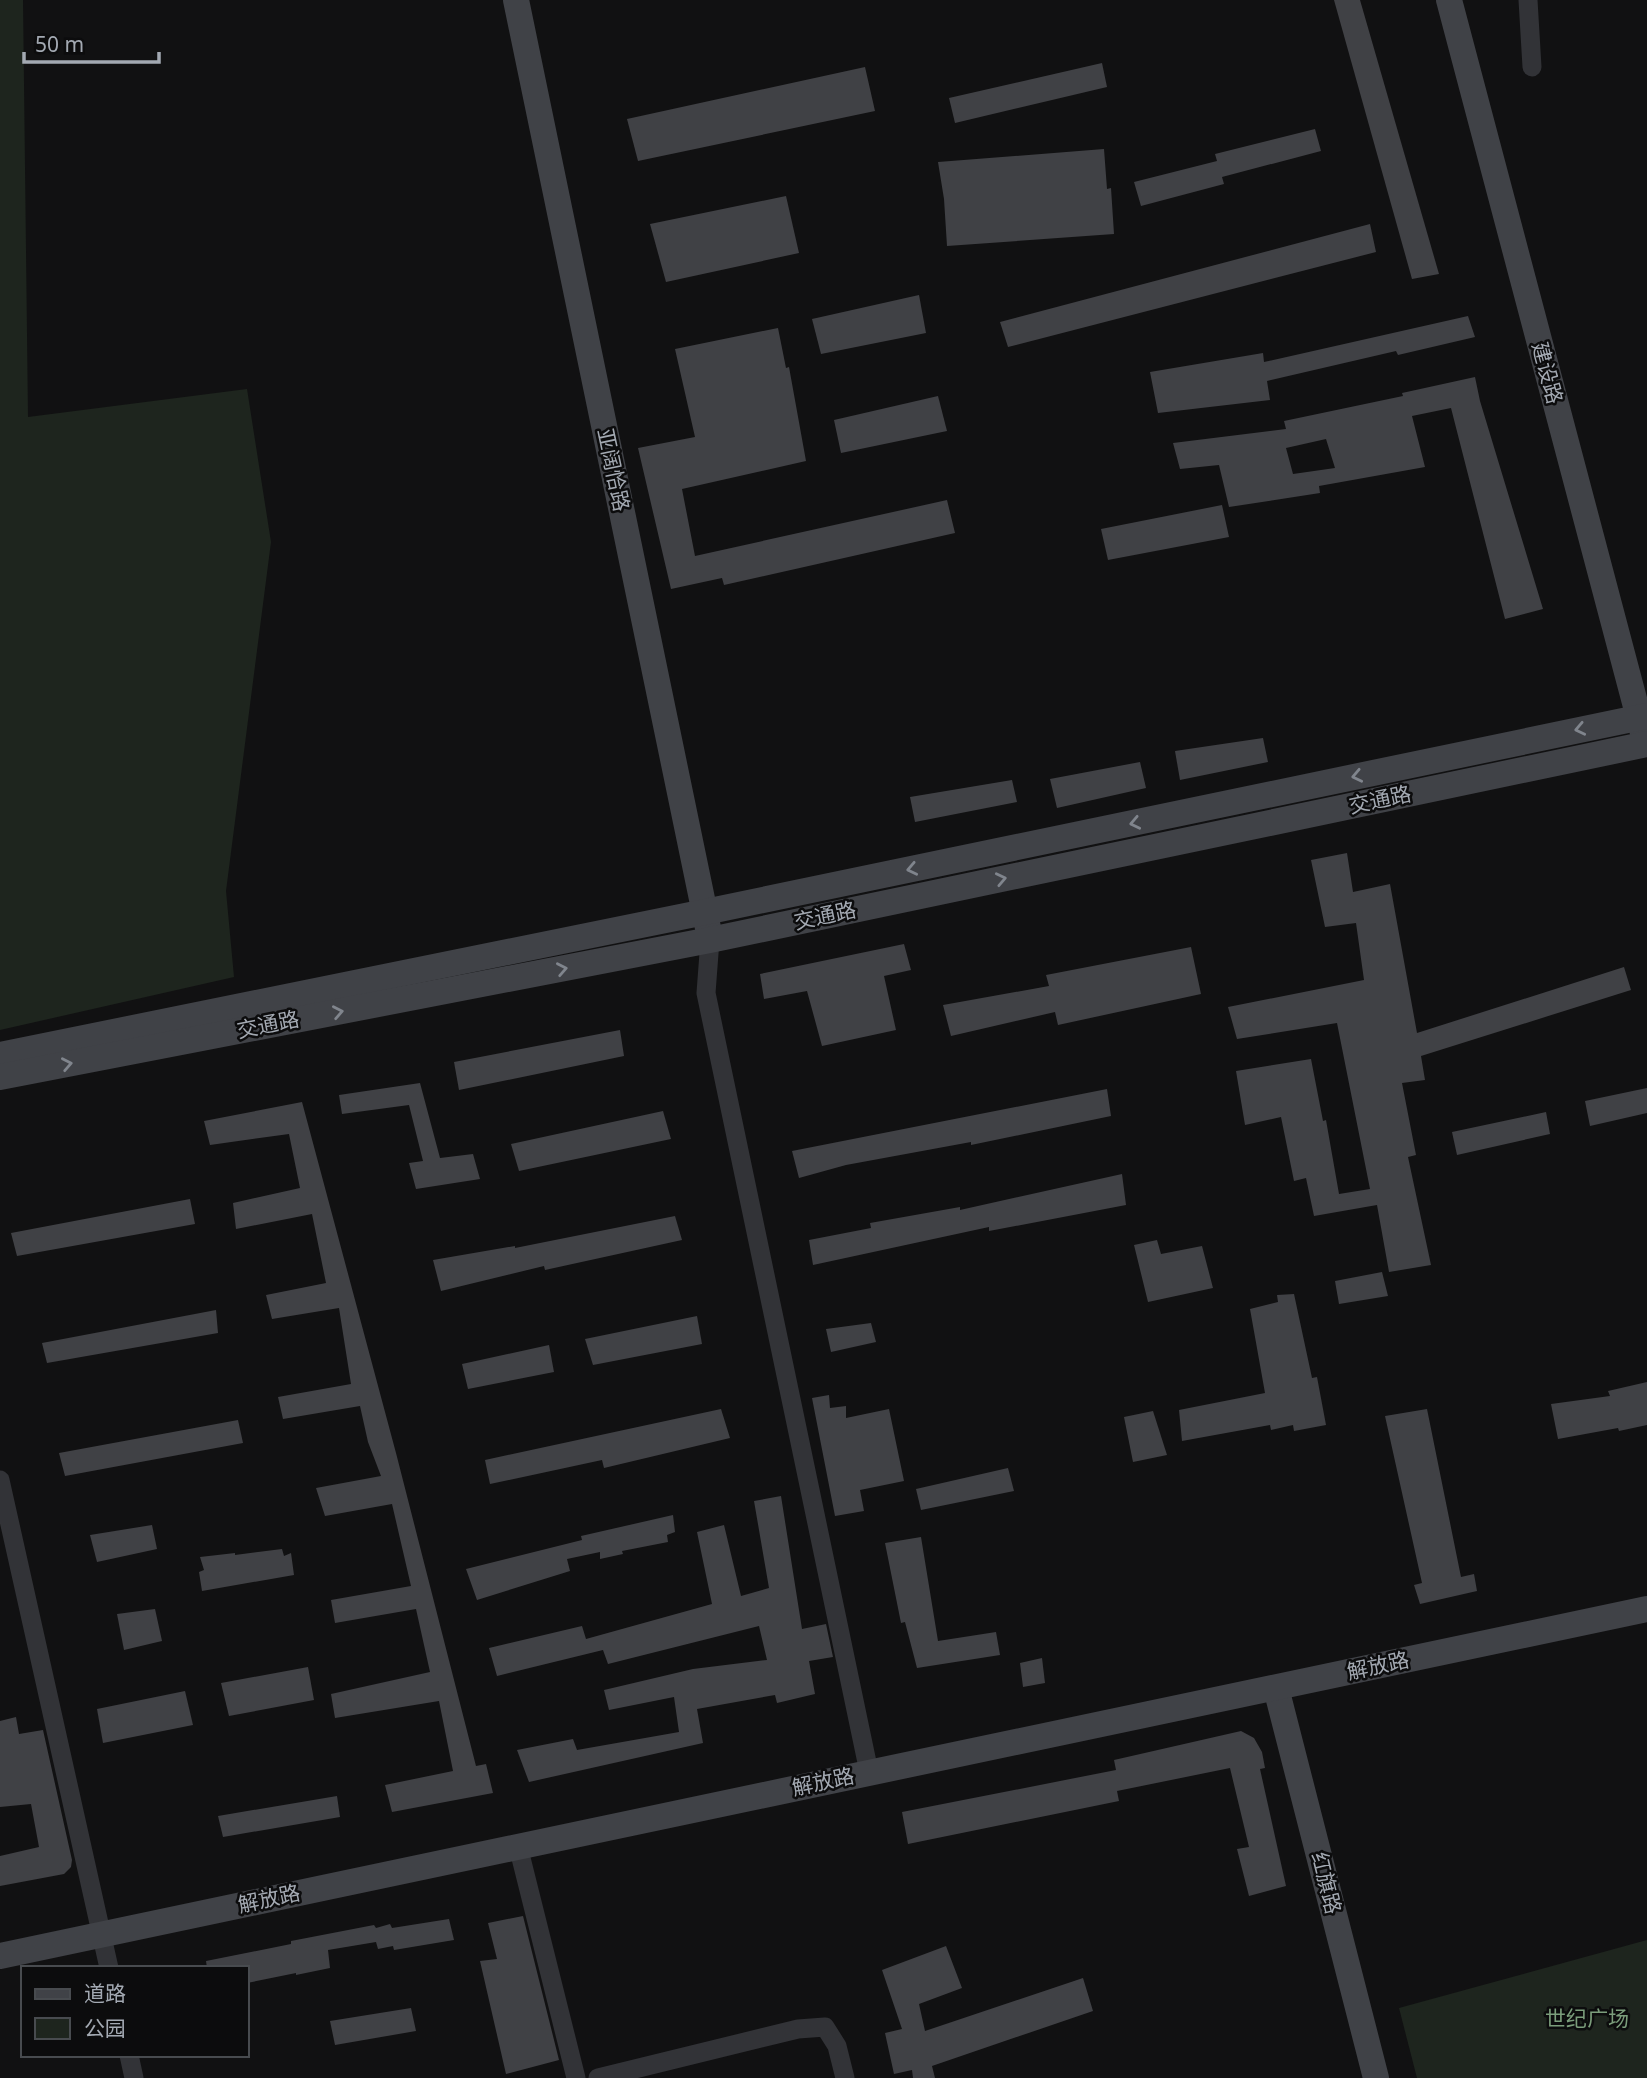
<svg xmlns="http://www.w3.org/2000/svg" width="1647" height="2078" font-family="'Noto Sans','Noto Sans SC',sans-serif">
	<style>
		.green { fill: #1e251e }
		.building { fill: #404145; fill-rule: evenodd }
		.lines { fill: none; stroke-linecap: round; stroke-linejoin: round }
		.street { stroke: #323337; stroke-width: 19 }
		.secondary { stroke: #404247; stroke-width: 26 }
		.oneway { stroke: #80858d }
		.labels { text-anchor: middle; stroke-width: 5; stroke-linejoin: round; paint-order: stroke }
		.street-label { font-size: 21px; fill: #a3a9b2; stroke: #0c0c0d }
		.park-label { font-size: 21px; fill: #7b9d7b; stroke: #0c0c0d }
	</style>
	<rect width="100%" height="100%" fill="#111112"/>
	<g class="green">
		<path d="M0,0h23l5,417 219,-28 24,153 -45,349 8,86 -234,53z"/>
		<path d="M1647,1940v138h-230l-18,-70z"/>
	</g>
	<g class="building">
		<path d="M1334,0h26l79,274 -27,5z"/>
		<path d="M1102,63l5,24 -152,36 -6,-25z"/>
		<path d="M865,67l10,44 -237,50 -11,-42z"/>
		<path d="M1315,129l6,22 -99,26 2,7 -83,22 -7,-24 83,-21 -2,-7z"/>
		<path d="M1104,149l3,40 4,-1 3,46 -167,12 -3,-47 -6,-37z"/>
		<path d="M786,196l13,57 -133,29 -16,-58z"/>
		<path d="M1370,224l6,28 -368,95 -8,-25z"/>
		<path d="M919,295l7,38 -105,21 -9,-35z"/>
		<path d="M1468,316l7,21 -77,18 -2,-4 -129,30 3,19 -112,13 -8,-41 113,-19 1,9z"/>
		<path d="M778,328l8,40 3,-1 17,94 -124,28 13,67 252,-56 8,33 -231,52 -2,-7 -51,11 -33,-141 57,-11 -20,-88z"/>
		<path d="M1475,377l5,24 63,208 -38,10 -54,-211 -39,8 13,51 -106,19 1,7 -91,14 -10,-42 -39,4 -7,-26 113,-14 -2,-8 119,-25 -1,-3zM1326,439l9,29 -42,6 -7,-26z"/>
		<path d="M938,396l9,35 -106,22 -7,-33z"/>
		<path d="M1222,505l7,32 -121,23 -7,-31z"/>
		<path d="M1263,738l5,24 -88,18 -5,-29z"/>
		<path d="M1140,762l6,26 -89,20 -7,-29z"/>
		<path d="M1012,780l5,22 -102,20 -5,-25z"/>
		<path d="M1347,853l6,39 37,-8 27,149 207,-66 7,23 -210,66 4,24 -23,3 14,72 -8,2 23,108 -42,7 -12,-67 -63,11 -8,-38 -12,3 -13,-64 -36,8 -9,-54 75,-12 12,62 3,-1 13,74 31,-5 -33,-166 -100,16 -9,-32 136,-27 -8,-57 -31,4 -14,-67z"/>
		<path d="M904,944l7,26 -27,6 12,54 -74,16 -15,-55 -43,8 -4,-25z"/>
		<path d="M1191,947l10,47 -143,31 -3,-13 -104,24 -8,-31 106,-19 -3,-11z"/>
		<path d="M620,1030l4,26 -165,34 -5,-28z"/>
		<path d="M420,1083l20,75 33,-4 7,25 -64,10 -7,-26 14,-2 -14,-56 -67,9 -3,-19z"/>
		<path d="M1647,1088v25l-57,13 -5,-25z"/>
		<path d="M1107,1089l4,27 -140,29v-3l-125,23 -47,13 -7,-27z"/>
		<path d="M302,1102l94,351 80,313 10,-2 7,29 -101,19 -7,-27 68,-14 -14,-70 -104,17 -4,-24 99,-22 -14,-63 -81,14 -4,-23 80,-14 -19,-82 -67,12 -9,-28 65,-12 -13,-34 -8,-36 -77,13 -5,-22 73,-13 -12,-76 -67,11 -6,-24 60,-12 -14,-69 -76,15 -3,-26 67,-15 -11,-54 -79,11 -6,-24z"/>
		<path d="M663,1111l8,28 -152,32 -8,-27z"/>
		<path d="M1546,1112l4,22 -93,21 -5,-23z"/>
		<path d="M1122,1174l4,31 -137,26v-4l-176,38 -4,-25 62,-12 -1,-5 90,-16v3z"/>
		<path d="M190,1199l5,25 -178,32 -6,-23z"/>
		<path d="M675,1216l7,24 -137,30 -1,-4 -103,25 -8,-31 82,-14v2z"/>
		<path d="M1157,1240l4,14 41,-8 11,42 -65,14 -14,-57z"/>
		<path d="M1382,1272l6,24 -49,8 -4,-23z"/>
		<path d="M1294,1294l18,84 5,-1 9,48 -32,6 -1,-6 -22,5 -1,-5 -88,16 -3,-31 86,-17 -15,-84 28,-7 -1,-7z"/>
		<path d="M216,1310l2,23 -171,30 -5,-20z"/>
		<path d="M697,1316l5,28 -109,21 -8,-26z"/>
		<path d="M871,1323l5,19 -45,10 -5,-23z"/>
		<path d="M549,1345l5,27 -86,17 -6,-25z"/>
		<path d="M1647,1382v43l-28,6 -1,-3 -60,11 -7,-35 59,-8 -2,-5z"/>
		<path d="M829,1395l1,13 16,-2v12l43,-9 15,72 -44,9 4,21 -29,5 -23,-118z"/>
		<path d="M721,1409l9,29 -126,30 -2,-8 -112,24 -5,-24z"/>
		<path d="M1427,1409l34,168 13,-3 3,17 -57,13 -6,-19 8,-2 -37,-167z"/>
		<path d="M1153,1411l14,44 -34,7 -9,-45z"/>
		<path d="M238,1420l5,23 -178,33 -6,-23z"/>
		<path d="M1008,1468l6,23 -93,19 -5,-21z"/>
		<path d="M781,1496l21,133 24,-5 7,33 -24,4 6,33 -38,9 -2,-8 -78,14 6,34 -174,39 -12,-32 56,-11 4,11 102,-18 -5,-35 -65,13 -5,-20 89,-21 74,-9 -8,-34 -151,38 -5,-14 -106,26 -8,-28 93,-22 4,13 126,-35 -15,-72 27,-7 17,71 28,-8 -15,-87z"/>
		<path d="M673,1515l2,17 -8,3 1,7 -46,9 1,3 -23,5v-7l-33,7 3,12 -93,29 -11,-31 116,-29 -1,-4z"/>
		<path d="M152,1525l5,24 -60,13 -7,-27z"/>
		<path d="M921,1537l17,104 58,-9 4,23 -83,13 -12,-46 -4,1 -16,-80z"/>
		<path d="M282,1549l2,7 7,-3 3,22 -92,16 -3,-19 5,-2 -4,-13 35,-4v2z"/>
		<path d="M155,1609l7,32 -38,9 -7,-36z"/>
		<path d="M1042,1658l3,25 -22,4 -3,-24z"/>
		<path d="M308,1667l6,33 -85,16 -8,-33z"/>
		<path d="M185,1691l8,34 -90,18 -6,-34z"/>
		<path d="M16,1717l3,17 24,-4 29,130 -1,7 -7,7 -64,12v-30l39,-9 -8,-43 -31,3v-86z"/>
		<path d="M1241,1731l13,7 8,14 3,16 -5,1 26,117 -37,10 -12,-47 12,-2 -19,-79 -113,23 2,10 -211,43 -6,-32 214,-42 -2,-10z"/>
		<path d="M337,1796l3,21 -117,20 -5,-21z"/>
		<path d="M523,1916l36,144 -53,14 -26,-113 17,-2 -9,-36z"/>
		<path d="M449,1919l5,21 -60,10 -1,-4 -15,3 -2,-7 -48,8 2,18 -34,7v-2l-49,10v-15h-40l-1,-7 85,-17v-3l83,-16 2,3 14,-4 2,4z"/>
		<path d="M946,1946l16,42 -43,16 6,27 158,-53 10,33 -161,55 3,12h-22l-1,-8 -18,4 -9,-41 17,-4 -20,-59z"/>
		<path d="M411,2008l5,23 -81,14 -5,-24z"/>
	</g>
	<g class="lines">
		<g class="street">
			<path d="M1528,0l4,67"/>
			<path d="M710,940l-4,53 163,779"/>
			<path d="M0,1480l109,488"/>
			<path d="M518,1846l58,232"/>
			<path d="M129,2055l5,23"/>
			<path d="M598,2078l200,-49 27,-2 12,19 8,32"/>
		</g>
		<g class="secondary">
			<path d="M516,0l192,928"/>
			<path d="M1449,0l194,733"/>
			<path d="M0,1055l705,-143 942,-196"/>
			<path d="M0,1077l710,-137 937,-196"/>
			<path d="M1276,1688l100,390"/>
			<path d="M0,1956l1647,-347"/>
		</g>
	</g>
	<defs><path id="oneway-chevron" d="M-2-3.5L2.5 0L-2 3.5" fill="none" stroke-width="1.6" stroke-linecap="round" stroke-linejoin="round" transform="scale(1.75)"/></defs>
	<g class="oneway">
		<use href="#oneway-chevron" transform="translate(1580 729) rotate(168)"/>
		<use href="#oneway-chevron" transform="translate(1357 776) rotate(168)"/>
		<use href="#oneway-chevron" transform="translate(1135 823) rotate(168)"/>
		<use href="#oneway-chevron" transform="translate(912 869) rotate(168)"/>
		<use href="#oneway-chevron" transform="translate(1001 879) rotate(-12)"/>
		<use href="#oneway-chevron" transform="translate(562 969) rotate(-11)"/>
		<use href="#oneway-chevron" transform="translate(338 1012) rotate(-11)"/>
		<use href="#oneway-chevron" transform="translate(67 1064) rotate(-11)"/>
	</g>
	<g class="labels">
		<g class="street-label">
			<text transform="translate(1547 373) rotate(75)" y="7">建设路</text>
			<text transform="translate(613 470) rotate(78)" y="7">亚阔恰路</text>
			<text transform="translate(1380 800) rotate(-12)" y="7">交通路</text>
			<text transform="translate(825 916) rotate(-12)" y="7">交通路</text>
			<text transform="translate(268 1025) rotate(-11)" y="7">交通路</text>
			<text transform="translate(1378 1666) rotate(-12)" y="7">解放路</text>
			<text transform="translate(823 1782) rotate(-12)" y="7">解放路</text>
			<text transform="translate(1326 1883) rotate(76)" y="7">红旗路</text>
			<text transform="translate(269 1899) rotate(-12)" y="7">解放路</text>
		</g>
		<g class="park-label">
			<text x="1587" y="2026">世纪广场</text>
		</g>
	</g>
	<rect x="21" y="1966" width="228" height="91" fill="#0c0c0d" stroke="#484b4f" stroke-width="2"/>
	<rect x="35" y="1989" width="35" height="10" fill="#404247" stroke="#484b4f" stroke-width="2"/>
	<text x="84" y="2001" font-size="21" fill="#a3a9b2">道路</text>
	<rect x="35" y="2018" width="35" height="21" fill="#1e251e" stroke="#484b4f" stroke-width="2"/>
	<text x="84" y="2036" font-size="21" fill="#a3a9b2">公园</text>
	<path d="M24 52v10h135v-10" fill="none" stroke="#a3a9b2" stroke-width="3.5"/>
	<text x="35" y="52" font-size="21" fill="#a3a9b2" stroke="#0c0c0d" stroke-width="5" paint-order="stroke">50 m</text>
</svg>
